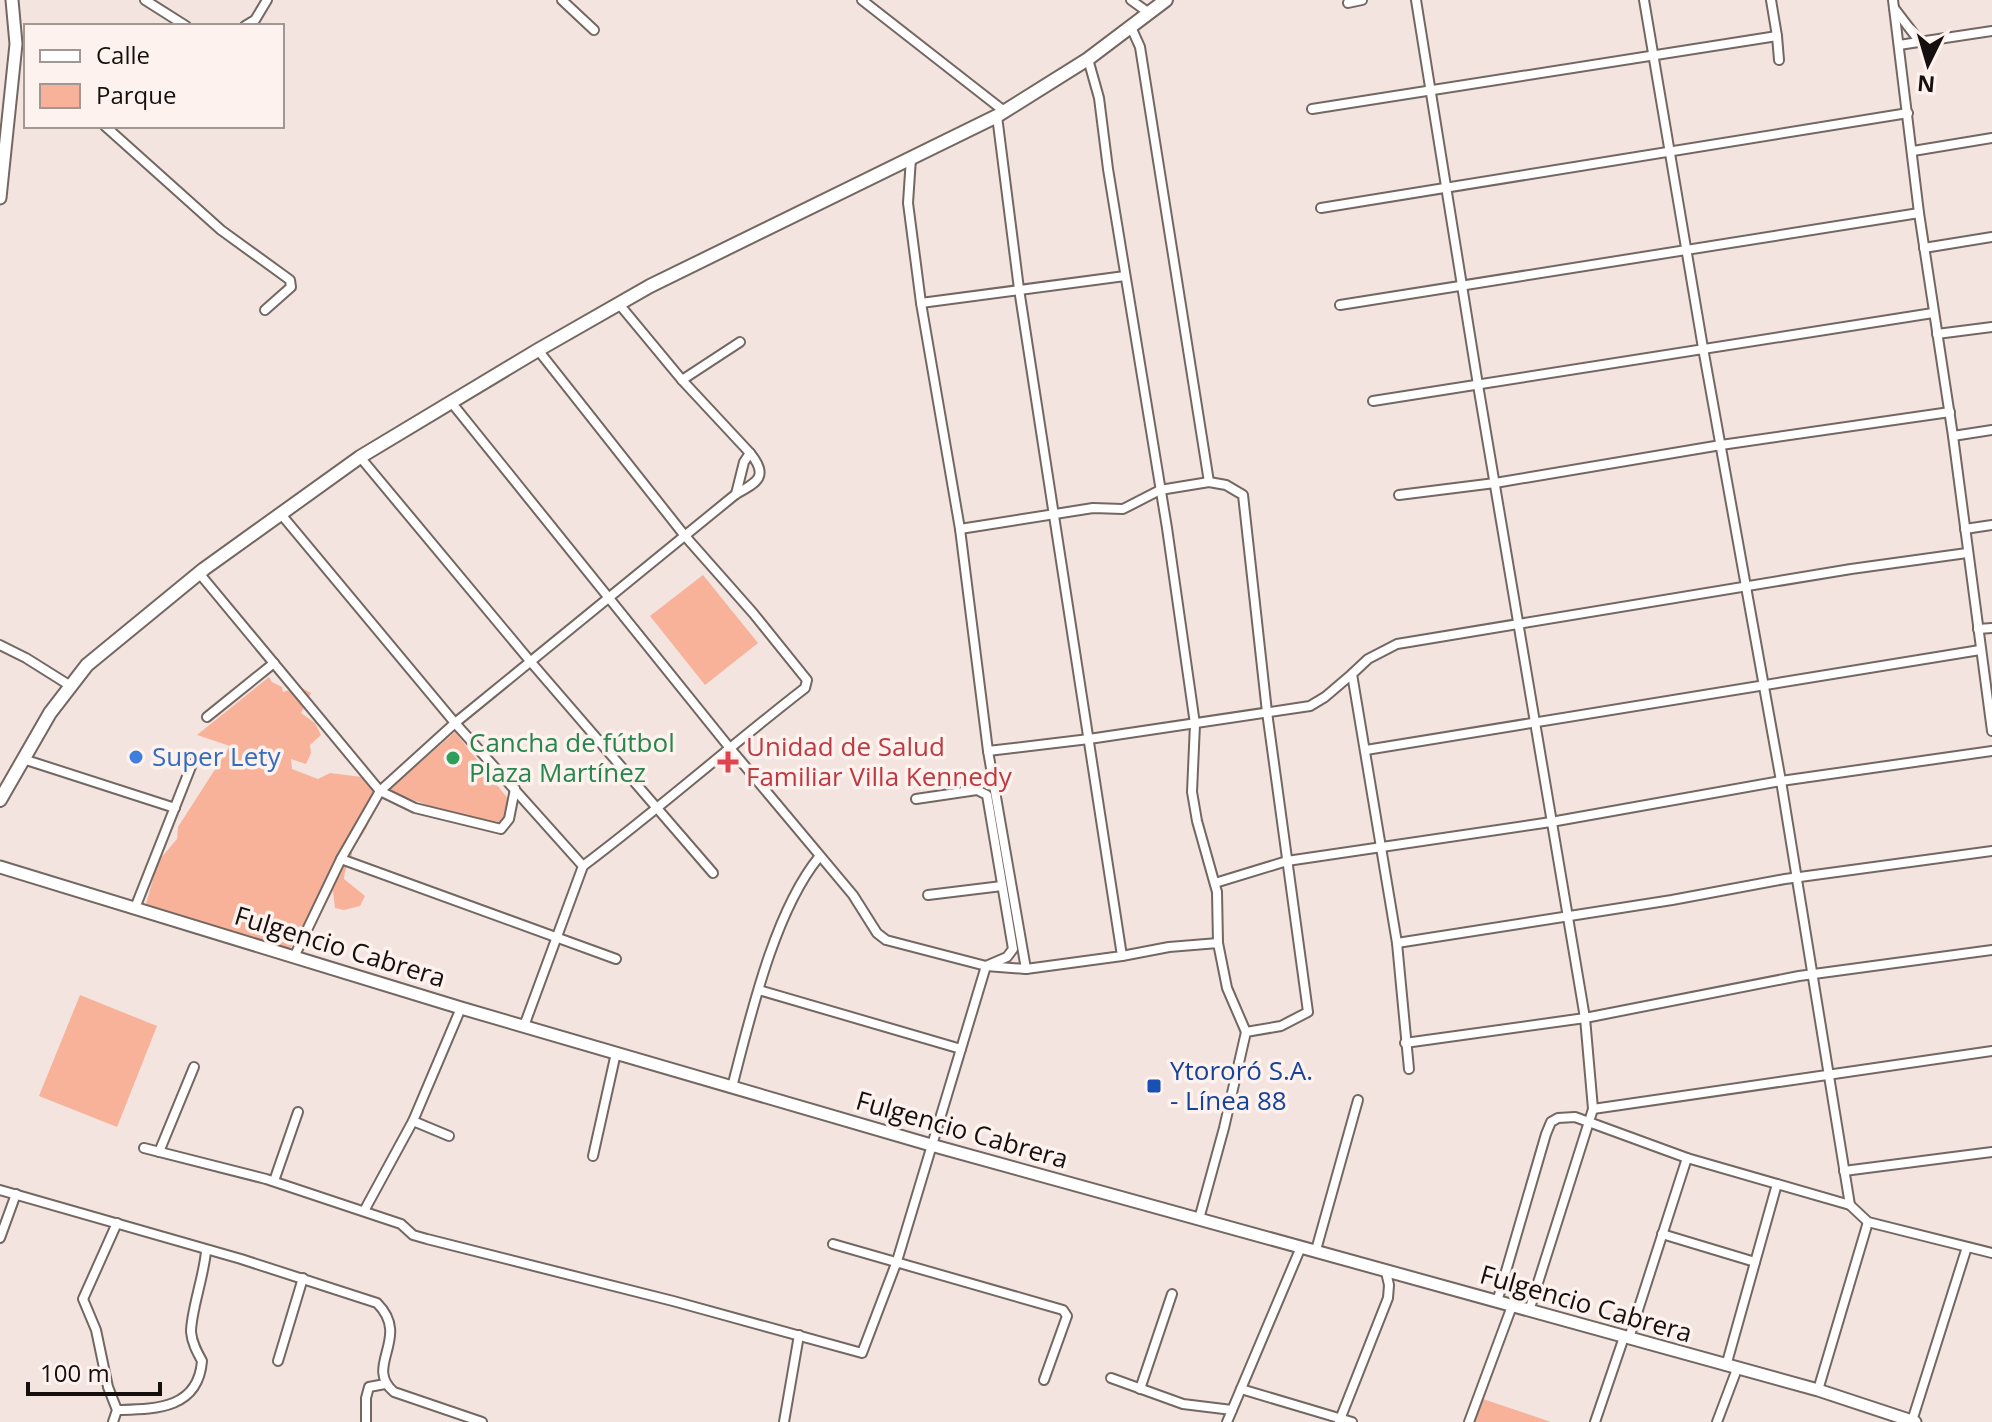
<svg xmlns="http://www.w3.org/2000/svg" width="1992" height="1422" font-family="'Open Sans',sans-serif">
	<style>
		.park { fill: #f8b299 }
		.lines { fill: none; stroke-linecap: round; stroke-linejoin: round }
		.street-casing { stroke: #736762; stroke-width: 12 }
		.secondary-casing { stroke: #736762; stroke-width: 15 }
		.primary-casing { stroke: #736762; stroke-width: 16 }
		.street { stroke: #fff; stroke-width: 8 }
		.secondary { stroke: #fff; stroke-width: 11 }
		.primary { stroke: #fff; stroke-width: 12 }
		.shop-dot { fill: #3f7fe0; stroke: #fef2ee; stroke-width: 3 }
		.leisure-dot { fill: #2e9e5b; stroke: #fef2ee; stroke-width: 3 }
		.health-dot { fill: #e0444e; stroke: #fef2ee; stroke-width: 3 }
		.transit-dot { fill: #1a4fb4; stroke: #fef2ee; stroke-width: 3 }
		.labels { text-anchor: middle; stroke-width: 7; stroke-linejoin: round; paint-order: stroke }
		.leisure-label { font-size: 26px; fill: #27864d; stroke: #fef2ee; text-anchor: start }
		.health-label { font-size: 26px; fill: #be3a42; stroke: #fef2ee; text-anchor: start }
		.shop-label { font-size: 26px; fill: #366cbe; stroke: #fef2ee; text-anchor: start }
		.street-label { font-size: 26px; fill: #15100e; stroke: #fef2ee }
		.transit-label { font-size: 26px; fill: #164399; stroke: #fef2ee; text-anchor: start }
	</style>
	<rect width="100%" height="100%" fill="#f3e4df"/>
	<g class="park">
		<path d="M703,575l55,68 -53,42 -55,-69z"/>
		<path d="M269,677l3,5 10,5 1,5 17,-5 11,6 -10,20 14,10 6,12 -11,10 1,8 -5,11 -15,-5 1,10 26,10 12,-6 32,4 20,20c-12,15 -13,37 -30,48v11l-4,2c0,9 -4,13 -4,21l21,17 -5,10 -16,4 -9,-2 -2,-17 -18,32 -10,2 -16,25 -8,-1 -7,-8 -9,10h-11l-26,-14 -1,-7 -22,4 2,-11 -4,-1 -9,7h-11l-38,-22 11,-38 4,-10 17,-20 1,-12 52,-81 -33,-11z"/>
		<path d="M455,732l54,68 -2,12 -7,12 -39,-7 -73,-26z"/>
		<path d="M80,995l77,31 -40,101 -78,-31z"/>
		<path d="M1483,1399l68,23h-77z"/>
	</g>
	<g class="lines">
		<defs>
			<g id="street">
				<path d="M145,0l41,26"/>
				<path d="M562,0l32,30"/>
				<path d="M862,0l142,111"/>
				<path d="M1131,0l18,13"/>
				<path d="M1416,0l62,385 107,633 8,91 -64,202"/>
				<path d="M1644,0l59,348 78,433 69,424 18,17 124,31"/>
				<path d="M1771,0l6,36"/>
				<path d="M1893,0l26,213 34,223 39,295"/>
				<path d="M1348,3l14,-3"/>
				<path d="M1894,8l26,34"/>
				<path d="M245,26l10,-6 12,-20"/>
				<path d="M1131,27l9,20 69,435"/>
				<path d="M1899,45l93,-14"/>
				<path d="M1088,59l11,39 9,71 59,359 28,196 -3,68 5,29 20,71 1,51"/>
				<path d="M1312,109l465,-73 2,24"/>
				<path d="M105,126l116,104 69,50 1,7 -26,23"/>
				<path d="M1913,151l79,-13"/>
				<path d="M911,158l-3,45 13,100 39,226 28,222 38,218"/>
				<path d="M1321,208l587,-95"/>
				<path d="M1924,248l68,-11"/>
				<path d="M921,303l204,-27"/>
				<path d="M1340,305l579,-92"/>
				<path d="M1937,334l55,-7"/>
				<path d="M682,380l58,-38"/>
				<path d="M1373,401l560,-88"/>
				<path d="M451,402l278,345 124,148 24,38 9,7 100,26 40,3 96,-13 -103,-667 -22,-173"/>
				<path d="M1953,436l39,-6"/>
				<path d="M360,457l170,204 183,212"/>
				<path d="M736,494l8,-32 6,-9"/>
				<path d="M1399,495l96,-12 226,-38 229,-33"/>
				<path d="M280,513l175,210 128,143c76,-57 147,-120 222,-178l2,-8 -54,-67 -68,-77 -147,-186"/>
				<path d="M960,529l133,-21 30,1 37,-19 49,-8 17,3 17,10 24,217 41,300 -27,14 -35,6 -22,96 -25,91"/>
				<path d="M1965,529l27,-4"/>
				<path d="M199,573l181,218 35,17 86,21 8,-10 6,-30"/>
				<path d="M1978,629l14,-1"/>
				<path d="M0,645l26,13 43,27"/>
				<path d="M207,717l67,-54"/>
				<path d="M1366,750l614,-100"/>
				<path d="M988,751l101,-12 221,-33 15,-9 27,-23"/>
				<path d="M23,759l152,49"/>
				<path d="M341,859l275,100"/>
				<path d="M1215,883l72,-22 264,-39 230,-41 211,-30"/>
				<path d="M928,895l74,-9"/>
				<path d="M135,908l57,-144"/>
				<path d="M1397,943l275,-43 113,-21 207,-28"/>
				<path d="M295,955l46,-96 39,-68 75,-68 281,-229c22,-12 33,-18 14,-41l-68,-73 -63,-76"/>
				<path d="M1122,956l47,-9 49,-4 9,45 19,44"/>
				<path d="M759,990l202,59"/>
				<path d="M524,1026l59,-160"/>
				<path d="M1405,1043l180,-25 214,-42 193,-26"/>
				<path d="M1409,1069l-12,-126 -45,-269 16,-15 29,-15 454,-75 116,-16"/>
				<path d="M732,1087c18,-69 42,-175 87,-230"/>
				<path d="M1593,1109l399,-58"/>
				<path d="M413,1121l36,15"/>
				<path d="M144,1148l122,31 135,45 12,11 14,4 246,62 189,52 35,-92 89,-295 21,-9 6,-8 -26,-154 -10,-5 -61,9"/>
				<path d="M159,1152l35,-85"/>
				<path d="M593,1156l23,-103"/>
				<path d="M1844,1171l148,-19"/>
				<path d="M274,1181l24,-69"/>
				<path d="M0,1190l241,69 136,44c35,35 -14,63 17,89l88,30"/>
				<path d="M364,1211l49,-90 48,-113"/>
				<path d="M1662,1234l93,28"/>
				<path d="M0,1238l16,-44"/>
				<path d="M833,1244l230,66 4,6 -23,64"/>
				<path d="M1316,1250l42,-150"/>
				<path d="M1497,1302l49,-168 5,-12 7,-4 17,-1 112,41 163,47"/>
				<path d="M1629,1338l58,-180"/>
				<path d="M278,1361l25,-83"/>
				<path d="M1726,1366l51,-182"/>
				<path d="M1111,1378l72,26 49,6"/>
				<path d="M1140,1389l32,-95"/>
				<path d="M1241,1389l111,33"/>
				<path d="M1818,1390l50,-168"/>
				<path d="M117,1410c37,-1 81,0 85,-49 -5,-9 -10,-18 -11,-29 0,-21 13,-56 15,-81"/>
				<path d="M1912,1421l55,-174"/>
				<path d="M113,1422l4,-12 -9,-23 -12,-57 -13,-31 34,-76"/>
				<path d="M366,1422v-24l3,-11 16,-3"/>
				<path d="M784,1422l15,-87"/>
				<path d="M1227,1422l74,-175"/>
				<path d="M1339,1422l49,-124 1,-13 -3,-13"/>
				<path d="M1469,1422l43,-116"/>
				<path d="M1595,1422l29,-85"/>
				<path d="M1717,1422l20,-53"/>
			</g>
			<g id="secondary">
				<path d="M0,198l16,-154 -4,-44"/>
				<path d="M0,867l461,141 470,137 887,245 97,32"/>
			</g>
			<path id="primary" d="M0,800l50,-87 37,-48 117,-96 156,-112 178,-107 112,-64 347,-170 91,-57 78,-59"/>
		</defs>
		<use href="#street" class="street-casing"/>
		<use href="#secondary" class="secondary-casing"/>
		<use href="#primary" class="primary-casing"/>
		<use href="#street" class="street"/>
		<use href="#secondary" class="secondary"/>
		<use href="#primary" class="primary"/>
	</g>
	<circle class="shop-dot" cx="136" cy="757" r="8"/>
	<circle class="leisure-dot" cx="453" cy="758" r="8"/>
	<path class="health-dot" d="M724 750h8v8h8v8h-8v8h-8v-8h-8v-8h8z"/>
	<rect class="transit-dot" x="1146" y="1078" width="16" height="16" rx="4"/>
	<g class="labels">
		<g class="leisure-label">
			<text x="469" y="752">Cancha de fútbol<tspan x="469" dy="30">Plaza Martínez</tspan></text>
		</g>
		<g class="health-label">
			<text x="746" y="756">Unidad de Salud<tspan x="746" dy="30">Familiar Villa Kennedy</tspan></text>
		</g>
		<g class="shop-label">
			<text x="152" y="766">Super Lety</text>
		</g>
		<g class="street-label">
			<text transform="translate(340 947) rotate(17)" y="9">Fulgencio Cabrera</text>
			<text transform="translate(962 1130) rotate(16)" y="9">Fulgencio Cabrera</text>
			<text transform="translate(1586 1304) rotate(16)" y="9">Fulgencio Cabrera</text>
		</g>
		<g class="transit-label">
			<text x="1170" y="1080">Ytororó S.A.<tspan x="1170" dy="30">- Línea 88</tspan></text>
		</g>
	</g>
	<rect x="24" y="24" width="260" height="104" fill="#fef2ee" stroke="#a19894" stroke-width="2"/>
	<rect x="40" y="50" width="40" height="12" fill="#ffffff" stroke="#a19894" stroke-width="2"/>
	<text x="96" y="64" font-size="24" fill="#15100e">Calle</text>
	<rect x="40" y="84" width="40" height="24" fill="#f8b299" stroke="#a19894" stroke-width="2"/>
	<text x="96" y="104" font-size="24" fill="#15100e">Parque</text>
	<g transform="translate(1928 64) rotate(185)" stroke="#fef2ee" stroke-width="6" paint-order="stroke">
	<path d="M0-6L14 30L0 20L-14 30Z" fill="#15100e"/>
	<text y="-12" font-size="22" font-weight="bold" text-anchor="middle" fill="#15100e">N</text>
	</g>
	<path d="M28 1382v12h132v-12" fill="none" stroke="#15100e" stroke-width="4"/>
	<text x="40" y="1382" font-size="24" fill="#15100e" stroke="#fef2ee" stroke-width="6" paint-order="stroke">100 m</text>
</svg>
